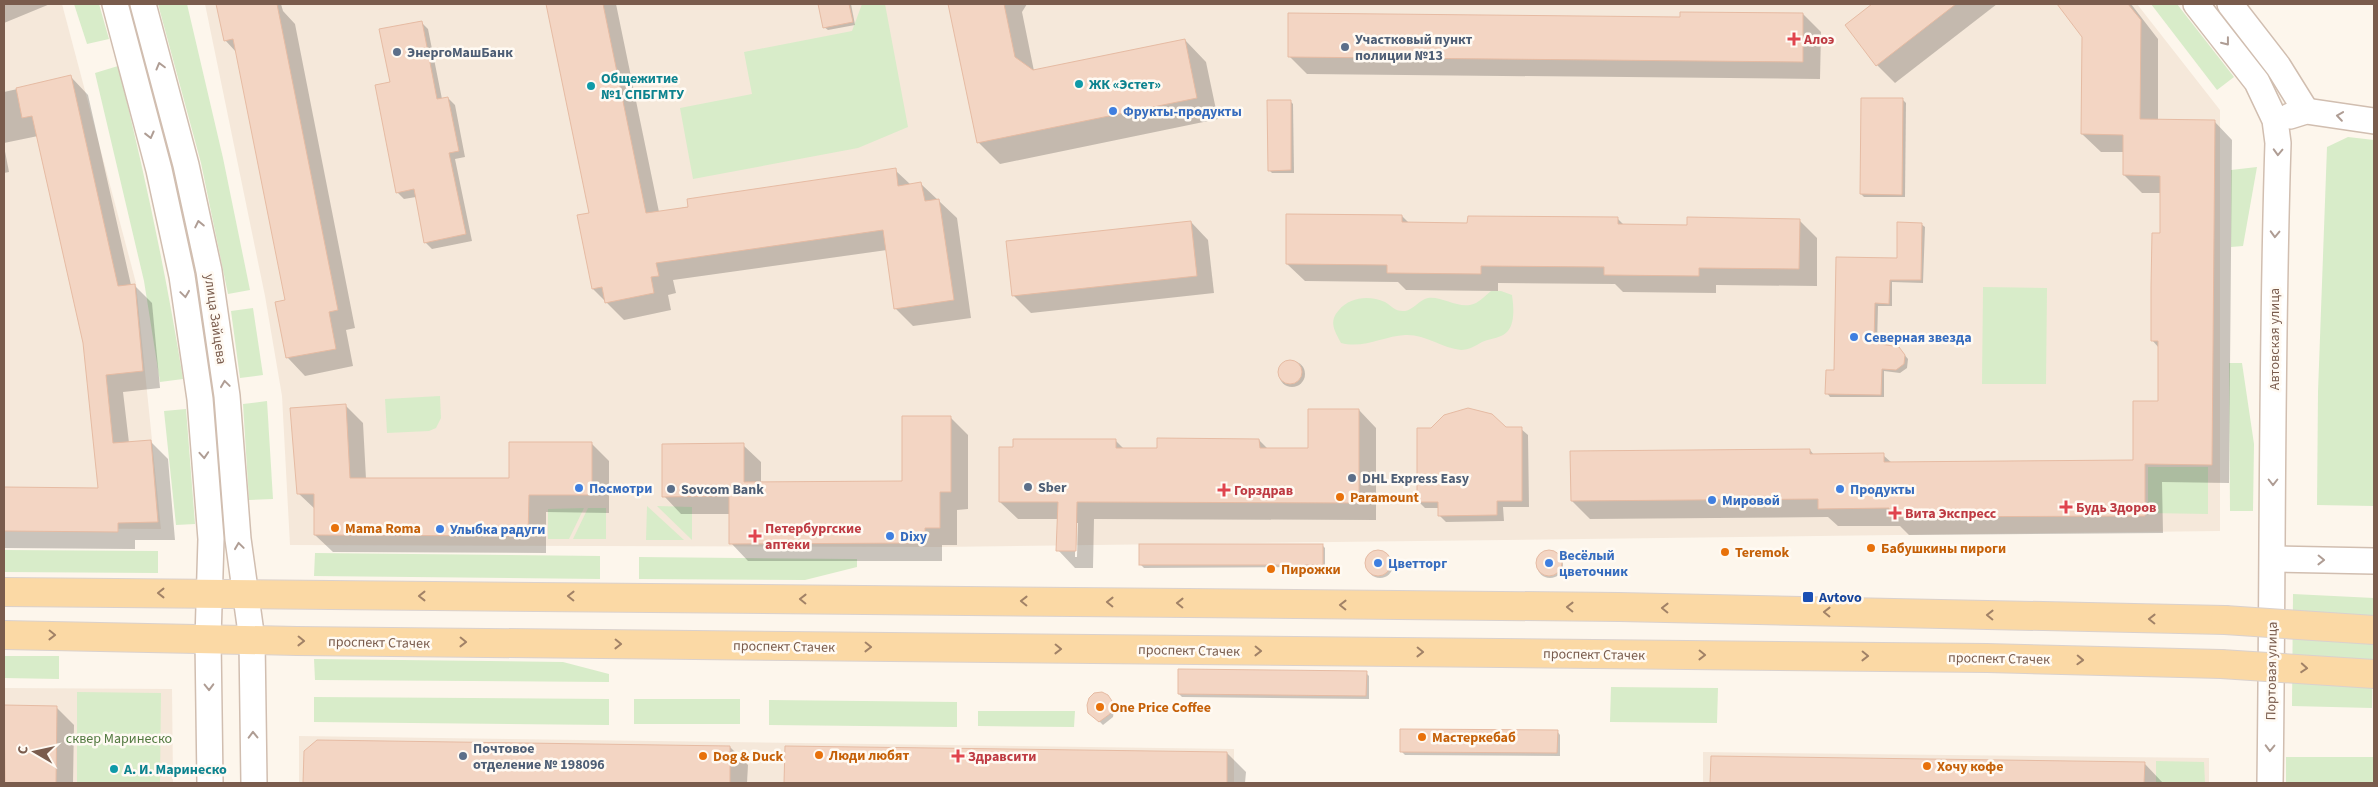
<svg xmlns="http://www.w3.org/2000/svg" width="2378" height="787" font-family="'Source Sans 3',sans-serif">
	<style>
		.residential { fill: #f5e8da }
		.green { fill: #d8ecc9 }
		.shadow { fill: #0003; fill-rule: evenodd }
		.building { fill: #f3d5c3; stroke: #e6bba3 }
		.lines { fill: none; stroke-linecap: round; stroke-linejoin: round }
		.minor-casing { stroke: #d1beb0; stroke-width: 28 }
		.major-casing { stroke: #dad1cd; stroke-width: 30 }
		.minor { stroke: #fff; stroke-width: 25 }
		.major { stroke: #fbd9a5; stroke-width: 28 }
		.major-bridge-casing { stroke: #dad1cd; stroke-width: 30; stroke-linecap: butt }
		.major-bridge { stroke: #fbd9a5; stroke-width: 28 }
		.oneway { stroke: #af9d94 }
		.oneway2 { stroke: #a18267 }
		.health-dot { fill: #e0444e; stroke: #fffaf3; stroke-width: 2 }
		.service-dot { fill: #5c6f8a; stroke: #fffaf3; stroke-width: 2 }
		.culture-dot { fill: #0f9aa8; stroke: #fffaf3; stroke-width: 2 }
		.shop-dot { fill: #3f7fe0; stroke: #fffaf3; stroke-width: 2 }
		.food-dot { fill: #e8710a; stroke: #fffaf3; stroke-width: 2 }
		.transit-dot { fill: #1a4fb4; stroke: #fffaf3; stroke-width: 2 }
		.labels { text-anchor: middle; stroke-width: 5; stroke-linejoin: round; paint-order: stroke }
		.service-label { font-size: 14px; font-weight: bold; fill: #4e5e75; stroke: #fffaf3; text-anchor: start }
		.health-label { font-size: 14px; font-weight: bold; fill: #be3a42; stroke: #fffaf3; text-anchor: start }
		.culture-label { font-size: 14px; font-weight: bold; fill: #0d838f; stroke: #fffaf3; text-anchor: start }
		.shop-label { font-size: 14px; font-weight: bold; fill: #366cbe; stroke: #fffaf3; text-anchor: start }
		.street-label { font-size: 14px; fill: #7a5c4d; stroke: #fffaf3 }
		.food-label { font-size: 14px; font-weight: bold; fill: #c56008; stroke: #fffaf3; text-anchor: start }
		.transit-label { font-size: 14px; font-weight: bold; fill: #164399; stroke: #fffaf3; text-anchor: start }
		.park-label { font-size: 14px; fill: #537a41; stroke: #fffaf3 }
	</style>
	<rect width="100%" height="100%" fill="#fdf6ec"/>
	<g class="residential">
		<path d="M4,4h58l74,279 25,246 -157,-1z"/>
		<path d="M205,4h1932l83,106v421l-1283,16 -647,-2 -8,-149 -17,-100z"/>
		<path d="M4,688l168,1 1,94h-169z"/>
		<path d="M299,736l935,13v34h-935z"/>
		<path d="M1703,752l506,6v25h-506z"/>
	</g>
	<g class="green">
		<path d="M74,4h25l10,35 -22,5z"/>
		<path d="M158,4h29l36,154 27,132 -22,4 -27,-131z"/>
		<path d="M862,4h23l23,123 -50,21 -165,31 -13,-71 72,-14 -8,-42 108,-21z"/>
		<path d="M2151,4h26l57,73 -17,13z"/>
		<path d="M118,66c26,104 48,207 65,313l-23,3 -16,-101 -49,-208z"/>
		<path d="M2348,137l26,3v366l-57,-1 1,-113 9,-245z"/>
		<path d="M2257,167l-14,79 -12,1v-77z"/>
		<path d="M1983,287l64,1 -1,96h-64z"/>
		<path d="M1491,291h10l11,4c2,14 4,35 -11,41 -6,3 -13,3 -19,6 -7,4 -13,8 -21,8 -19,-2 -36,-16 -56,-15 -21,1 -41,14 -64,8 -6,-12 -13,-21 -2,-33 11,-13 30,-15 46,-8 7,4 10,10 20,9 8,-1 14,-11 23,-13 16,-2 32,13 48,5 5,-3 10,-8 15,-12z"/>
		<path d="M253,308l10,67 -23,3 -9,-67z"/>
		<path d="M2229,363h13l12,81 -1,67h-23z"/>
		<path d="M440,396l1,22 -5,10 -7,3 -42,2 -2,-34z"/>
		<path d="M267,401l6,98 -24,1 -6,-96z"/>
		<path d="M186,409l9,115 -19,1 -12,-114z"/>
		<path d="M2148,467h60v47l-60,-1z"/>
		<path d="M647,506l37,34h-38z"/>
		<path d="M657,506l35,1v33z"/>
		<path d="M584,508l-15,31h-21v-30z"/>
		<path d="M588,508h18v31h-33z"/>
		<path d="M4,550l154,1v22l-154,-1z"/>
		<path d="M315,553l285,3v23l-286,-3z"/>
		<path d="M639,557l218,2v8l-52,13 -166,-1z"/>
		<path d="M2293,594l81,4 -2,110 -80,-2z"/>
		<path d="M4,656h55v23l-55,-1z"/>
		<path d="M314,659l249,3 46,12v8l-294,-2z"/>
		<path d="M1611,687l107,1 -1,35 -107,-1z"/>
		<path d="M77,692l84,1 -1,90h-83z"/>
		<path d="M314,697l295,2v26l-295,-3z"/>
		<rect x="634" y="699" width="106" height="25"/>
		<path d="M769,700l188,2v25l-188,-2z"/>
		<path d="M978,711h97l-1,16 -96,-1z"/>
		<rect x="2286" y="757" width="88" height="26"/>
		<path d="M2156,761l48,1 1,21h-49z"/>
	</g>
	<g class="shadow">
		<path d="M4,4h46l-46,19z"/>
		<path d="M217,4h64l2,7 12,13 60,304 -9,2 7,36 -48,10 -17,-18 -11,-55 10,-2 -50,-248 -12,-13z"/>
		<path d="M547,4h69l43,208 236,-42 16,15 10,-1 36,34 14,100 -58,8 -18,-18 -8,-58 -214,30 3,13 -8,2 3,15 -47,10 -31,-31 -3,-75z"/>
		<path d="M819,4h32l4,21 -27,5 -4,-3z"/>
		<path d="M950,4h77l-5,8 12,59 151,-31 21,22 12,57 -218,45 -22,-22z"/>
		<path d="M1874,4h123l-102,79 -18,-18 -31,-40z"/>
		<path d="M2058,4h73l27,35v82h56l18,19 -3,343 -67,-1 1,51 -254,2 -9,-9h-62l-10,-9 -238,2 -18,-18 238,-51 4,5h69l9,8 242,-1 25,-60v-54l-7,-8 9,-105v-42h-19l-18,-18v-23h-23l-19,-18 2,-98z"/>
		<path d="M1803,14l18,18 -1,47 -513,-5 -18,-18 393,-38z"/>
		<path d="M421,22l7,7 14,70 6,-1 7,7 10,52 -10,2 17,82 -40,8 -7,-7 -9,-45 -12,2 -7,-7 -6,-109z"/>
		<path d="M71,77l17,18 43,190h3l18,18 8,85 -37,4 6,51 22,-1 17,17 7,81h-40v9l-131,-1v-60l95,2 -15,-147 -46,-207 -34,7v-51z"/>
		<path d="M1903,100l3,3 -1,94h-41l-3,-3z"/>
		<path d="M1290,101l3,3 1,69h-22l-3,-3z"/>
		<path d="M4,146l5,26 -5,1z"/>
		<path d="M1402,216l7,7 60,1 148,-6 7,7 64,1 111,-6 18,18v48l-101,-1v8l-93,-1 -8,-8 -117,-1v8l-92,-1 -8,-8 -93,-1 -18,-17z"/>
		<path d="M1191,222l17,18 6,53 -183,20 -18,-18z"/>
		<path d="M1921,224l4,3 -2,56 -31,-1v24h-14l-1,39 25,7 6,7 -1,9 -7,5 -16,-2v26h-54l-3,-4 8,-21 63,-113z"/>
		<circle cx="1292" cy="374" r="13"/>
		<path d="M346,406l17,17 3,56 144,1 81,-37 18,18v52l-63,-1v41l-213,-1 -18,-17 1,-25 -18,-17z"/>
		<path d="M1359,410l17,18v92l-282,-1 -1,49h-18l-17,-18 1,-31h-41l-18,-17 116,-61 8,8h34l101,-9 9,9h41zM1075,523h3l-1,34h-2z"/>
		<path d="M950,417l18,18v74l-11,1v35h-15v16h-194l-17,-18 -1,-29h-49l-17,-18 79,-51 18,17v21h143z"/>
		<path d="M1505,429h16l7,6 1,72h-26l1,14 -58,1 -7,-7v-7h-14l-7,-7z"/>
		<path d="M1322,545l3,3v19l-181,1 -4,-4z"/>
		<circle cx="1380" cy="565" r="13"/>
		<circle cx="1550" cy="565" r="13"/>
		<path d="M1366,673l3,3v23l-187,-2 -3,-3z"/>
		<path d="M1111,700l4,5 -2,12 -10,8 -13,-13z"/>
		<path d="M4,706l52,1 18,18 -1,58h-67v-12h-2z"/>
		<path d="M1557,731l3,4v21l-155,-1 -4,-4z"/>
		<path d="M730,747l18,18 -1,18h-443l1,-32z"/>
		<path d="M786,748l441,5 19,19 -1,11h-459z"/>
		<path d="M1712,757l432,6 19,20h-451z"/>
	</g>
	<g class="building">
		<path d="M216,4h61l61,306 -9,2 7,37 -50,9 -11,-56 10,-2 -52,-261 -9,2z"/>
		<path d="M546,4h57l43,209 42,-6 -1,-8 209,-31 2,18 23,-4 4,19 14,-2 15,101 -60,9 -11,-79 -227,33 3,13 -8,1 3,16 -49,10 -3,-16 -10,2 -15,-74 12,-2z"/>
		<path d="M818,4h31l4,18 -30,6z"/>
		<path d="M948,4h56l11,53 18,13 152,-31 12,59 -220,45z"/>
		<path d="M1872,4h84l-80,62 -31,-41z"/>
		<path d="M2057,4h71l13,16 -1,99 75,1 -3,345 -67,-1v52l-256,1v-9l-71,1v-10l-247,2 -1,-50 240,-2v5l74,-1v9l249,-2v-59h25v-60h-7v-54l1,-54h8v-57l-37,-1v-40l-42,-1 1,-97z"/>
		<path d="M1680,12l123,1v49l-515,-5v-44l392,4z"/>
		<path d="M422,21l15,78 11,-2 11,54 -10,2 17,81 -42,9 -10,-54 -18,4 -21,-108 15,-3 -11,-53z"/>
		<path d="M71,75l47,211 17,-2 8,87 -37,4 7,68 38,-3 7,82 -40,1v9l-114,-1v-44l94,1 -15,-145 -51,-227 -10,2 -6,-30z"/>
		<path d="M1861,98h42l-1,97 -42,-1z"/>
		<path d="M1267,100h24v70l-23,1z"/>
		<path d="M1286,214l116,1v7l65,1 1,-7 150,1v7l69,1v-8l113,2 -1,50 -100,-1v8l-95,-1v-8l-123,-1v8l-94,-1v-8l-101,-1z"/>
		<path d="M1191,221l6,55 -185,20 -6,-55z"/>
		<path d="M1897,222l25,1 -1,57h-31l-1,24 -14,-1 -1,40 25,4 6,8 -1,9 -8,6 -14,-1 -1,26 -56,-1 1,-24h8l2,-113 61,1z"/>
		<circle cx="1290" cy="372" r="12"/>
		<path d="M346,404l4,74h159v-36h83v53h-63l-1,41 -214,-1v-41h-17l-7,-86z"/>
		<path d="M1468,408l24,6 14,13h16v74h-25v14l-59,1v-14h-21v-74h14l13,-13z"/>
		<path d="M1308,409h51v94l-282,-1 -1,49h-20l2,-49h-59v-55h14v-8h103v9h41v-10l102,1 1,9h48z"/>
		<path d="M902,416h49v76h-11v36h-15v15l-196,1v-48l-67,1v-53l82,-1v39l158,-1z"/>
		<rect x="1139" y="544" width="184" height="21"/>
		<circle cx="1378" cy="563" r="13"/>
		<circle cx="1549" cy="563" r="13"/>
		<path d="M1178,669l189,2 -1,25 -188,-2z"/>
		<path d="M1102,692l6,3 4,6 1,8 -3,5 -11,8 -11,-9 -1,-8 2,-7 5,-5z"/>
		<path d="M4,705l53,1 -1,77h-51z"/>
		<path d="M1400,729l158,1 -1,23 -157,-1z"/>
		<path d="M317,740l413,6v37h-427l1,-32z"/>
		<path d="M785,746l442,6v31h-443z"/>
		<path d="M1711,756l434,6 -1,21h-434z"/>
	</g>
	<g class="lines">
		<defs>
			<g id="minor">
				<path d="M115,4l44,166 23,106 18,123 11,140 -3,100 2,144"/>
				<path d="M143,4l43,161 23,106 18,125 11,143 14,101 2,143"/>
				<path d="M2196,4l61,78 18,38 3,23c-7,214 -5,427 -8,640"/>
				<path d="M2230,4l48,62 28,45"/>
				<path d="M2290,116l16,-5 68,10"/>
				<path d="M2273,559l101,2"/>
			</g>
			<g id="major">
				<path d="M4,592l1615,15 606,13"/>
				<path d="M4,635l293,6 1690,17 234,6"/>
			</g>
		</defs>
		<use href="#minor" class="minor-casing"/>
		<use href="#major" class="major-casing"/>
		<use href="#minor" class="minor"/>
		<use href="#major" class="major"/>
		<defs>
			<g id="major-bridge">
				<path d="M2225,620l149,10"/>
				<path d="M2221,664l153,10"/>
			</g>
		</defs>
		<use href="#major-bridge" class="major-bridge-casing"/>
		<use href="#major-bridge" class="major-bridge"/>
	</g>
	<defs><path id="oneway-chevron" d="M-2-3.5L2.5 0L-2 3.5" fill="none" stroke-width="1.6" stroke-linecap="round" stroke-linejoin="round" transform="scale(1.25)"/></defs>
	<g class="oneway">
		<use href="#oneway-chevron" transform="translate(2226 42) rotate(52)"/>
		<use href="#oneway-chevron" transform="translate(160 66) rotate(-105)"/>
		<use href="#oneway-chevron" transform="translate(2340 116) rotate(-172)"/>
		<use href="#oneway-chevron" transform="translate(150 135) rotate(76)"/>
		<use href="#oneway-chevron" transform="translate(2278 152) rotate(92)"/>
		<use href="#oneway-chevron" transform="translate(199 224) rotate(-102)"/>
		<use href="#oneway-chevron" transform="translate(2275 234) rotate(92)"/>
		<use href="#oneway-chevron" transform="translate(185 294) rotate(82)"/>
		<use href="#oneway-chevron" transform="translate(225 384) rotate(-98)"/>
		<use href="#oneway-chevron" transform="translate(204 455) rotate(86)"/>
		<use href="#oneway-chevron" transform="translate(2273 482) rotate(90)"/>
		<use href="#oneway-chevron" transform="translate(239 546) rotate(-98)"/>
		<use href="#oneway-chevron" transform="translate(2321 560) rotate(1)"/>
		<use href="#oneway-chevron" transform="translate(209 687) rotate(89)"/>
		<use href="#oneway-chevron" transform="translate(253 735) rotate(-91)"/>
		<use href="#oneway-chevron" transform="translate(2270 748) rotate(91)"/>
	</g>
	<g class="oneway2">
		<use href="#oneway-chevron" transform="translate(161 593) rotate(-180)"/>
		<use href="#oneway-chevron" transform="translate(422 596) rotate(-180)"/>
		<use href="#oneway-chevron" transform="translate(571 596) rotate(-179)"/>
		<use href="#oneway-chevron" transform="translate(803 599) rotate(-179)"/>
		<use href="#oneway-chevron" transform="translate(1024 601) rotate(-179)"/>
		<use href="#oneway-chevron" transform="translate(1110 602) rotate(-179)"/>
		<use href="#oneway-chevron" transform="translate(1180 603) rotate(-179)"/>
		<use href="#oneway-chevron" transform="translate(1343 605) rotate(-179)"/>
		<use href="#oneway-chevron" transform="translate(1570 607) rotate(-179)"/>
		<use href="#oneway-chevron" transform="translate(1665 608) rotate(-179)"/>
		<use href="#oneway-chevron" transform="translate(1827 612) rotate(-179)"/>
		<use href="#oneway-chevron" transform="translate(1990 615) rotate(-179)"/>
		<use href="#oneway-chevron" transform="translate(2152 619) rotate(-179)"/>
		<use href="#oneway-chevron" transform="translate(52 635) rotate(1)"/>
		<use href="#oneway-chevron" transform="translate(301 641) rotate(1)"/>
		<use href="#oneway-chevron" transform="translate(463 642) rotate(1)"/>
		<use href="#oneway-chevron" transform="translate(618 644) rotate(1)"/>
		<use href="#oneway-chevron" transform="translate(868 647) rotate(1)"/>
		<use href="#oneway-chevron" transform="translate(1058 649) rotate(1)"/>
		<use href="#oneway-chevron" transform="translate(1258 651) rotate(1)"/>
		<use href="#oneway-chevron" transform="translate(1420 652) rotate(1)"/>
		<use href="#oneway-chevron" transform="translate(1702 655) rotate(1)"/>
		<use href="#oneway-chevron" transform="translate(1865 656) rotate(1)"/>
		<use href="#oneway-chevron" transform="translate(2080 660) rotate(2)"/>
		<use href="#oneway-chevron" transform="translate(2304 668) rotate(4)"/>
	</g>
	<g class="health-dot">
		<path d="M1791.5 31.5h5v5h5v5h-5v5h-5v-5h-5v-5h5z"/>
		<path d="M1221.5 482.5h5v5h5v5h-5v5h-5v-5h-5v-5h5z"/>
		<path d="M2063.5 499.5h5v5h5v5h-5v5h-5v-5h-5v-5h5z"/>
		<path d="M1892.5 505.5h5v5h5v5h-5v5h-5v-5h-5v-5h5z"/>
		<path d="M752.5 528.5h5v5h5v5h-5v5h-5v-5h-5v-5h5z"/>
		<path d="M955.5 748.5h5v5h5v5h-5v5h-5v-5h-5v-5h5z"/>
	</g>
	<g class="service-dot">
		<circle cx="1345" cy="47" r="5"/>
		<circle cx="397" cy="52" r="5"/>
		<circle cx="1352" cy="478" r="5"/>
		<circle cx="1028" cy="487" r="5"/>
		<circle cx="671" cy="489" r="5"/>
		<circle cx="463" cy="756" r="5"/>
	</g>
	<g class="culture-dot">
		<circle cx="1079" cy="84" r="5"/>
		<circle cx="591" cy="86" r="5"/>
		<circle cx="114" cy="769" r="5"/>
	</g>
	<g class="shop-dot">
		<circle cx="1113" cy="111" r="5"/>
		<circle cx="1854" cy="337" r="5"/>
		<circle cx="579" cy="488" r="5"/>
		<circle cx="1840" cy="489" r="5"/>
		<circle cx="1712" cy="500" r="5"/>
		<circle cx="440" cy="529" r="5"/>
		<circle cx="890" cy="536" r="5"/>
		<circle cx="1378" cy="563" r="5"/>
		<circle cx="1549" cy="563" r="5"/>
	</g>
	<g class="food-dot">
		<circle cx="1340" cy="497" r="5"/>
		<circle cx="335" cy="528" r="5"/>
		<circle cx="1871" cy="548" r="5"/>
		<circle cx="1725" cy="552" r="5"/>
		<circle cx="1271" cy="569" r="5"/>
		<circle cx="1100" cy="707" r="5"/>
		<circle cx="1422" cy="737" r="5"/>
		<circle cx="819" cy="755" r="5"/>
		<circle cx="703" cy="756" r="5"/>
		<circle cx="1927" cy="766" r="5"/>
	</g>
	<rect class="transit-dot" x="1802" y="591" width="12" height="12" rx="2.5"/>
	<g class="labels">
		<g class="service-label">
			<text x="1355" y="44">Участковый пункт<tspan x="1355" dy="16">полиции №13</tspan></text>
			<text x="407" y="57">ЭнергоМашБанк</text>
			<text x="1362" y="483">DHL Express Easy</text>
			<text x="1038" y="492">Sber</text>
			<text x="681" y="494">Sovcom Bank</text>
			<text x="473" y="753">Почтовое<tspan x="473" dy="16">отделение № 198096</tspan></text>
		</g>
		<g class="health-label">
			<text x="1804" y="44">Алоэ</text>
			<text x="1234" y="495">Горздрав</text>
			<text x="2076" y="512">Будь Здоров</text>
			<text x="1905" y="518">Вита Экспресс</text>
			<text x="765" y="533">Петербургские<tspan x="765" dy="16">аптеки</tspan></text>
			<text x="968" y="761">Здравсити</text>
		</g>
		<g class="culture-label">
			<text x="601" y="83">Общежитие<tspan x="601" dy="16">№1 СПБГМТУ</tspan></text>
			<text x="1089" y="89">ЖК «Эстет»</text>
			<text x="124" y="774">А. И. Маринеско</text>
		</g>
		<g class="shop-label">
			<text x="1123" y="116">Фрукты-продукты</text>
			<text x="1864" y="342">Северная звезда</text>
			<text x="589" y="493">Посмотри</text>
			<text x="1850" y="494">Продукты</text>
			<text x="1722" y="505">Мировой</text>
			<text x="450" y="534">Улыбка радуги</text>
			<text x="900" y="541">Dixy</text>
			<text x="1559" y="560">Весёлый<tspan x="1559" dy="16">цветочник</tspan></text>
			<text x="1388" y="568">Цветторг</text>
		</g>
		<g class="street-label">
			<text transform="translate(216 319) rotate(82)" y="5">улица Зайцева</text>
			<text transform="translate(2274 339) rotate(-90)" y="5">Автовская улица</text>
			<text transform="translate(379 642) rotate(1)" y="5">проспект Стачек</text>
			<text transform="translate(784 646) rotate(1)" y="5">проспект Стачек</text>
			<text transform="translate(1189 650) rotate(1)" y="5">проспект Стачек</text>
			<text transform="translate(1594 654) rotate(1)" y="5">проспект Стачек</text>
			<text transform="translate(1999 658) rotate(1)" y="5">проспект Стачек</text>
			<text transform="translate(2271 671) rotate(-89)" y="5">Портовая улица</text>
		</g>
		<g class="food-label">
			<text x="1350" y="502">Paramount</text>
			<text x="345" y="533">Mama Roma</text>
			<text x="1881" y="553">Бабушкины пироги</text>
			<text x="1735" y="557">Teremok</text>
			<text x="1281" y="574">Пирожки</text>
			<text x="1110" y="712">One Price Coffee</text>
			<text x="1432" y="742">Мастеркебаб</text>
			<text x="829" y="760">Люди любят</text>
			<text x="713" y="761">Dog &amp; Duck</text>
			<text x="1937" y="771">Хочу кофе</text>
		</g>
		<g class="transit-label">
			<text x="1819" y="602">Avtovo</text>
		</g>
		<g class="park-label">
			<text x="119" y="743">сквер Маринеско</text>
		</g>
	</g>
	<rect width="2378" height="787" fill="none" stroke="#7a5c4d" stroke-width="10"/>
	<g transform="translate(35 752) rotate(279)" stroke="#fffaf3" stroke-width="4" paint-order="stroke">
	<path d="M0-4L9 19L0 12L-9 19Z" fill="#7a5c4d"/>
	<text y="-8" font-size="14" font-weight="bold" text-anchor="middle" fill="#7a5c4d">С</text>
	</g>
</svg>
